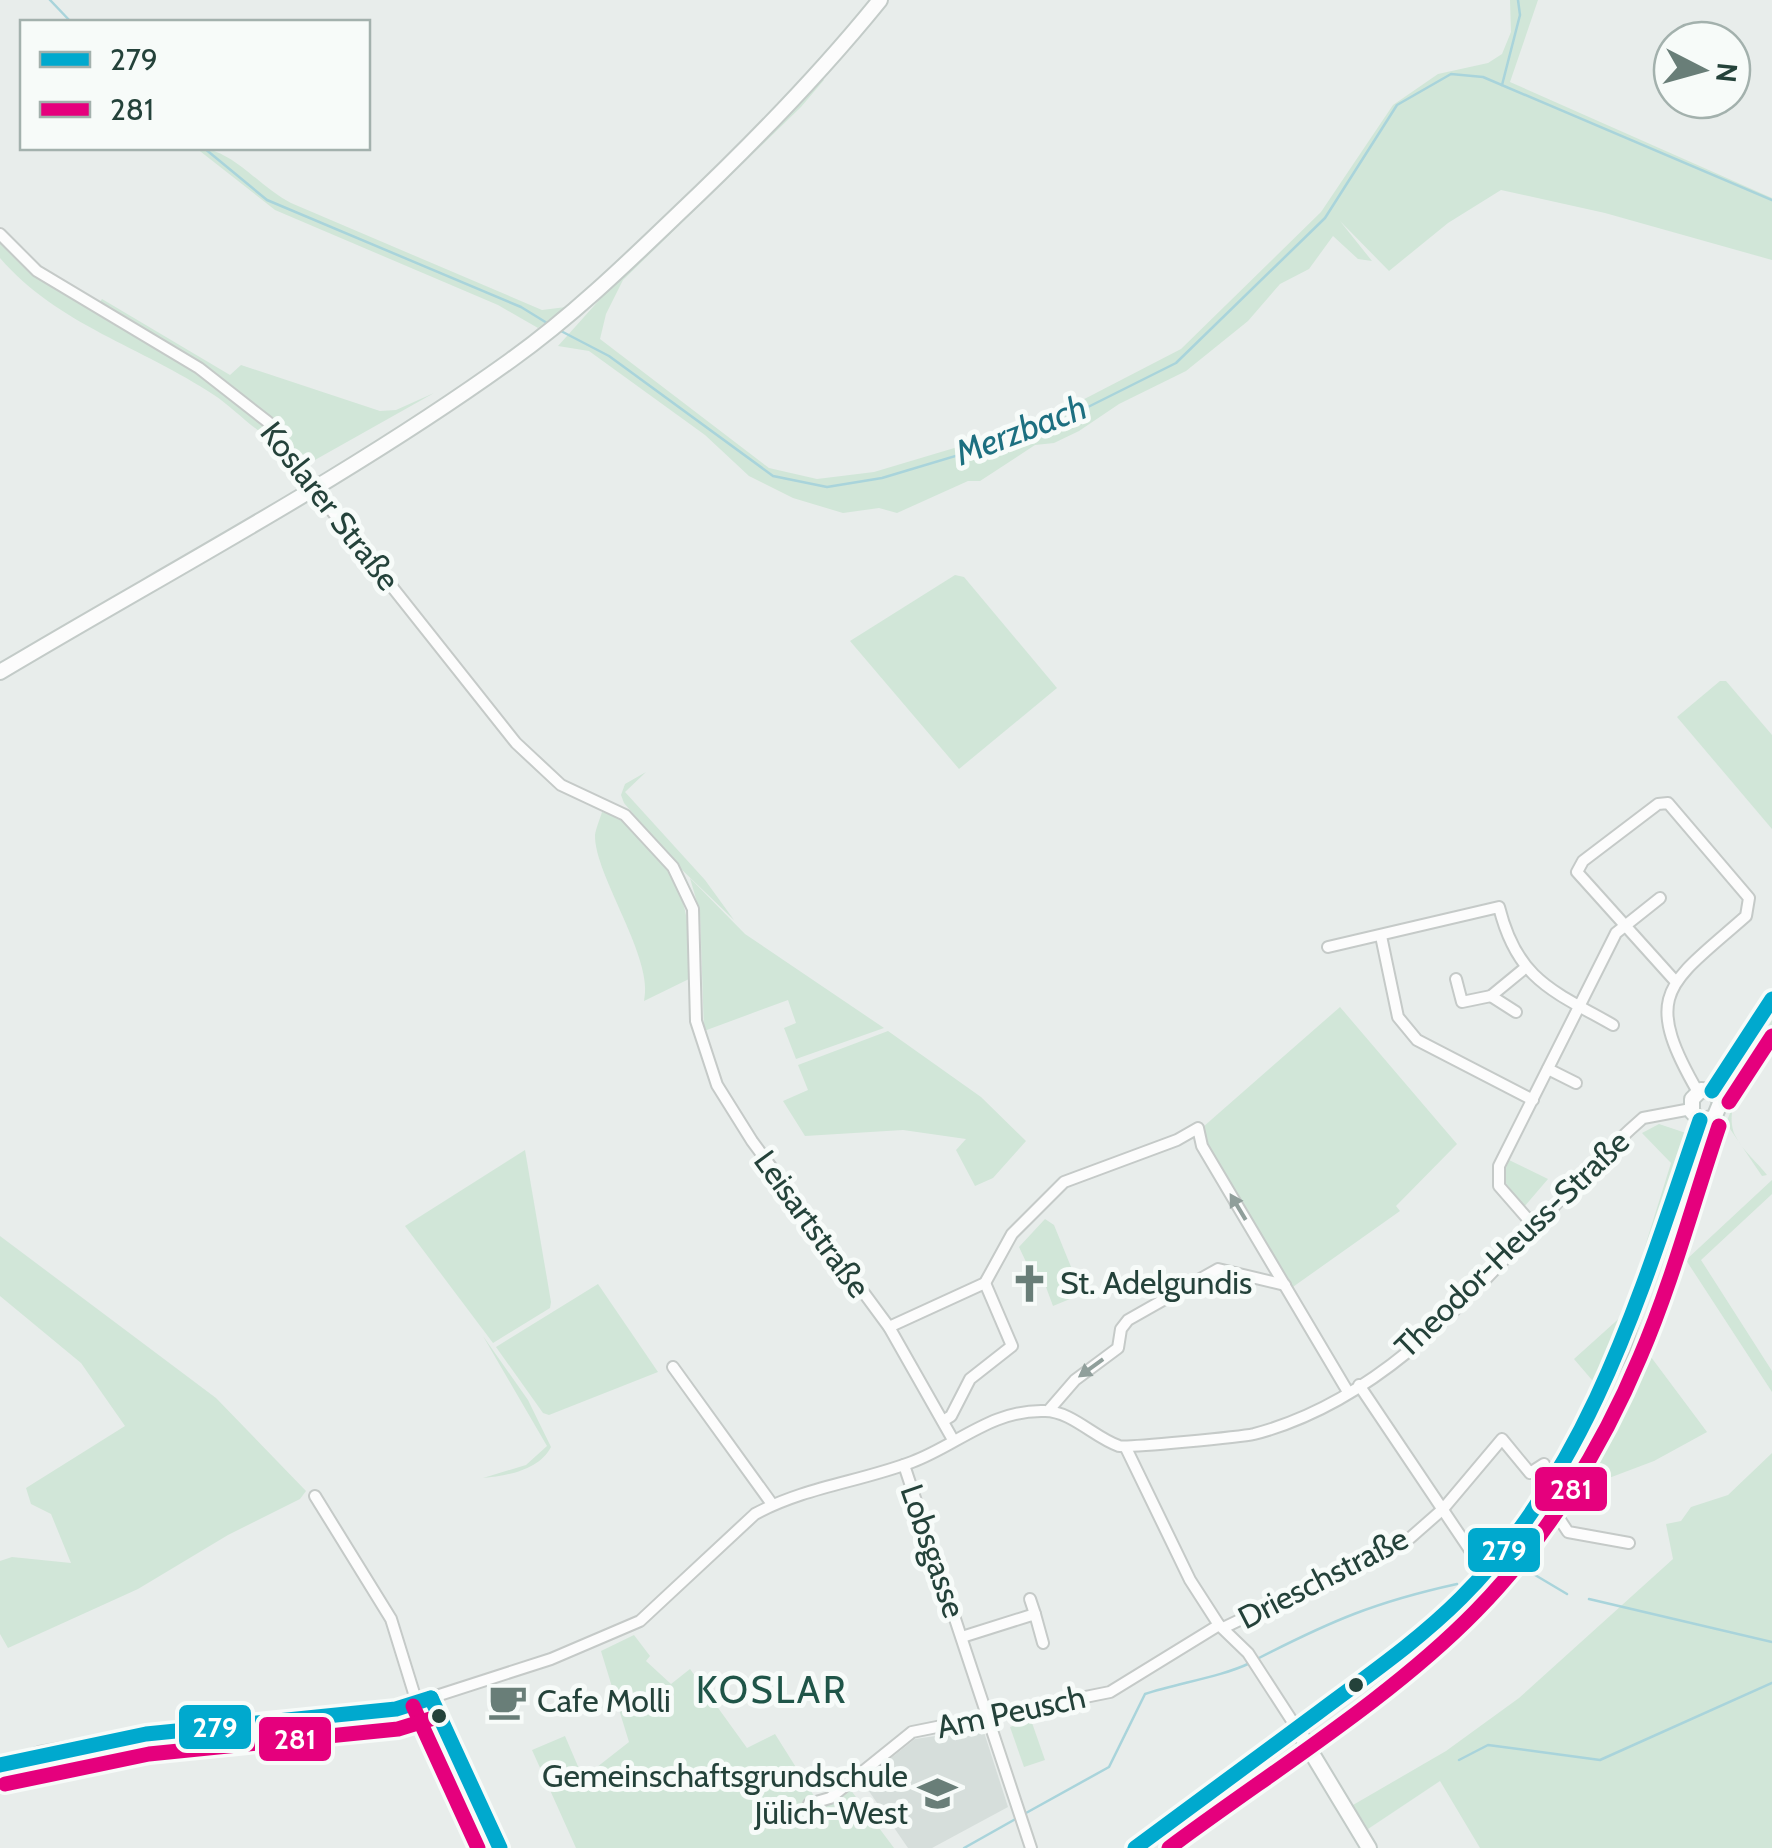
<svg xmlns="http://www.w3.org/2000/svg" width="1772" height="1848" font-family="Cabin,sans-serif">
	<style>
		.built { fill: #d6dedb }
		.green { fill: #d1e6d8 }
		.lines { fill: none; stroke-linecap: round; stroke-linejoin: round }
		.stream { stroke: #a9d4db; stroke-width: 2.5 }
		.street-casing { stroke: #c5cac8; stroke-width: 14 }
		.secondary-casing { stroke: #c3cbc8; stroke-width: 18 }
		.street { stroke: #fcfcfc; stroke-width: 10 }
		.secondary { stroke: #fcfcfc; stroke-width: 14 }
		.bus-1-casing { stroke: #f7fbf9; stroke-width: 22 }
		.bus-2-casing { stroke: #f7fbf9; stroke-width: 22 }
		.bus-1 { stroke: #00a9ce; stroke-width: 15 }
		.bus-2 { stroke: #e5007d; stroke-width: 15 }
		.oneway { fill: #909f9b }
		.bus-dot { fill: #24423a; stroke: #f7fbf9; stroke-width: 4 }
		.labels { text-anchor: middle; stroke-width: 10; stroke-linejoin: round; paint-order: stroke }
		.street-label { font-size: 32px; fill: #24423a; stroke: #f7fbf9 }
		.poi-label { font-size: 32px; fill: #24423a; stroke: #f7fbf9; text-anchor: start }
		.water-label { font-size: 35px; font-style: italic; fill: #1c6f80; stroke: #f7fbf9 }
		.quarter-label { font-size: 38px; letter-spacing: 2.5px; fill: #1f5548; stroke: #f7fbf9 }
		.line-badge { stroke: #f7fbf9; stroke-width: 4 }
		.badge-label { font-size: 28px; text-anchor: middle; font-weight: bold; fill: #fff }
	</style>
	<rect width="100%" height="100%" fill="#e8edeb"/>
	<path class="built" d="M983,1729l25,78 -76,41h-24l-46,-67 53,-42z"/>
	<g class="green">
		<path d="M1510,0h28l-28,82 262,116v62l-167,-47 -104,-23 -53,33 -59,48 -49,-50 32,40 -14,-2 -25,-23 -24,33 -29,15 -32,37 -62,50 -67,33 -40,27 -25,12 -19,2 -55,36h-12l-71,32 -18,-5 -36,5 -50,-15 -44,-22 -44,-41 -116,-84 -31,-5 69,-77 193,-191 4,2 -23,27 -178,173 -17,34 -6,25 169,129 48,11 57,-7 164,-49 143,-74 140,-137 72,-107 45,-31 50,-11 14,-9 9,-22z"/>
		<path d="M196,148c35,-1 63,39 95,55l251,107 24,-3 -28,21 -40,-23 -223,-95z"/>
		<path d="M0,239c31,36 72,56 112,79 59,36 119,72 166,122 -16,-1 -44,-32 -64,-45 -72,-48 -156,-70 -214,-137z"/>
		<path d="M102,299l128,76 11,-10 139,46 16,-1 38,-17 -128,72 -54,-63 -153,-99z"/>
		<path d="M955,575l9,2 93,111 -98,81 -109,-128z"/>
		<path d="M1720,681h6l46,54v94l-95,-112z"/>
		<path d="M646,772l-21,20 80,88 29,40 -57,-55 -53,-62 -3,-8 4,-11z"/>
		<path d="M602,812c23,7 33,19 49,37 37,40 40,76 38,130l-45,22c11,-42 -50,-126 -49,-166 1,-7 5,-16 7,-23z"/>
		<path d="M690,878l55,56 139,94 -88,31 -12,-31 12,-5 -8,-23 -84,31 -4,-118z"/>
		<path d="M1340,1007l117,137 -61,62 4,5 -110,78 -87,-145v-17z"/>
		<path d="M1772,1020v7c-18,28 -52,80 -36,110 7,14 22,26 31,38l-5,1 -36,-53 7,-17 -1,-17z"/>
		<path d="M888,1031l93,66 45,44 -33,37 -18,8 -19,-36 10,-11 -63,-9 -98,6 -22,-35 25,-11 -10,-25z"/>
		<path d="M1659,1124l27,9 -57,185 -31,69 -24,-28 50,-45 47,-151 -29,-30z"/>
		<path d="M525,1150l26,152 -1,6 -57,35 -88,-117z"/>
		<path d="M1509,1160l39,19 -24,28 -22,-29z"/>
		<path d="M1772,1180v14l-71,66 71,111v21l-86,-132z"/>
		<path d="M1045,1219l9,6 28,69 -29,12 -10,-27 -8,2 -16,-34z"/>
		<path d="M1679,1234l7,23 -19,20 -25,68 65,87 -53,29 -98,37c55,-84 91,-170 123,-264z"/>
		<path d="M0,1236l216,162 90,93 -6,8 -72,36 -90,54 -130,59 -8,-14v-73l12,-4 59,6 -20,-49 -20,-10 -5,-16 99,-62 -44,-63 -81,-67z"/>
		<path d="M598,1284l60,88 -109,43 -6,-2 -47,-66z"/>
		<path d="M483,1336l45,64 23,47c-12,23 -44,29 -68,31l43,-13 21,-19z"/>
		<path d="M1772,1453v395h-292l-40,-67 -72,48 -15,-24 93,-54 73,-53 154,-139 -7,-35 15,-3 10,-14 37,-12z"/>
		<path d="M634,1635l16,21 -4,5 25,23 19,-15 57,79 28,-14 46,73 29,-18 44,59h-318l-44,-98 33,-14 18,42 46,-36 -28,-91z"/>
		<path d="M1031,1720l14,40 -21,7 -14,-40z"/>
	</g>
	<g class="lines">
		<g class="stream">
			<path d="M50,0l21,22"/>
			<path d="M1502,85l18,-70 -2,-15"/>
			<path d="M204,148l63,52 254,107 26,16"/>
			<path d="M559,330l50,26 164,120 54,11 55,-9 160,-48 134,-67 149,-145 72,-113 54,-31 32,3 289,123"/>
			<path d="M1501,1573l29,-1 37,22"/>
			<path d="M1589,1599l183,43"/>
			<path d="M1257,1659c74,-38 118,-57 200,-75"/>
			<path d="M1459,1760l29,-15 112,15 172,-77"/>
			<path d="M1026,1813l83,-46 36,-73c33,-11 76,-17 105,-31"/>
			<path d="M964,1848l55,-31"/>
		</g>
		<defs>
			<g id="street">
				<path d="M0,234l37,37 162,97 69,54 44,64 204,257 45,42 64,30 48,52 20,42 3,112 21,64 35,56 137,186 63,111"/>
				<path d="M1381,936l17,81 19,23 116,60"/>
				<path d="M1328,947l171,-40c18,72 52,83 114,118"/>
				<path d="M1456,979l6,23 29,-6 34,-28"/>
				<path d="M1676,982l-99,-110 6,-11 75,-57 10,-1 81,95 -3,18c-77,68 -106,76 -48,176"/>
				<path d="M1491,996l25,16"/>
				<path d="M1548,1069l28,14"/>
				<path d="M1534,1226l-35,-40v-20l117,-233 44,-35"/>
				<path d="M889,1327l96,-44 27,-49 52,-52 113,-42 21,-12 4,18 146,246"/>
				<path d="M673,1367l99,137"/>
				<path d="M1359,1385l125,186"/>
				<path d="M1049,1410l26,-30 43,-32 3,-19 7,-9 90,-51 67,16"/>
				<path d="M943,1421l8,-5 19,-37 42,-33 -27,-63"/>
				<path d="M1126,1448l64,132 29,45 29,28 48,74"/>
				<path d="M904,1465l127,383"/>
				<path d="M1543,1494l25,38 61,11"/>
				<path d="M315,1496l76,123 26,84"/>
				<path d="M1030,1599l5,15"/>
				<path d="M1223,1628l187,-90 33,-29 59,-70 28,34 14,-9"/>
				<path d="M962,1637l73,-23 8,29"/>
				<path d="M431,1698l69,150"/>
				<path d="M0,1765l40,-13 88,-16 268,-27 155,-50 89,-38 115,-107c50,-27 104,-32 157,-52 44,-16 80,-53 133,-51 26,0 50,27 74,35 7,2 122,-9 135,-12 167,-43 266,-209 389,-316l48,-9"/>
				<path d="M809,1804l21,-6 82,-66 198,-40 109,-67"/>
			</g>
			<g id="secondary">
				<path d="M0,672c171,-102 350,-196 511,-312 60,-43 113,-94 166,-145 72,-68 140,-137 203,-215"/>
				<path d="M1712,1091l60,-92"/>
				<path d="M1700,1120l14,-2 7,-17 -9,-10"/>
				<path d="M1700,1120l-8,-8v-13l9,-9 11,1"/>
				<path d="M1296,1727l73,121"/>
				<path d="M1135,1848l268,-198 59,-53 49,-58 51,-74 60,-116 78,-229"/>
			</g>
		</defs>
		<use href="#street" class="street-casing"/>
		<use href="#secondary" class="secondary-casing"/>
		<use href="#street" class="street"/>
		<use href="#secondary" class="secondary"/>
		<defs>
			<g id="bus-1">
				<path d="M1712,1091l60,-92"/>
				<path d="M431,1698l69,150"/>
				<path d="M0,1765l146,-31 250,-25 35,-11"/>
				<path d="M1135,1848c61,-45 122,-90 184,-136 48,-36 99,-71 142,-114 130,-130 181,-309 239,-478"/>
			</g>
			<g id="bus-2">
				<path d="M1729,1102l43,-66"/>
				<path d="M413,1706l65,142"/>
				<path d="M5,1784l144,-30 249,-25 39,-12"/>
				<path d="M1169,1848c99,-74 221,-149 307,-237 69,-70 126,-163 164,-254 32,-74 53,-154 79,-231"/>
			</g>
		</defs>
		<use href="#bus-1" class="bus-1-casing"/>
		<use href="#bus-2" class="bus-2-casing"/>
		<use href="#bus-1" class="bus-1"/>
		<use href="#bus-2" class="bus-2"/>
	</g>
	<defs><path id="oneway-solid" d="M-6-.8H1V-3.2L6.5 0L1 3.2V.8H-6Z" transform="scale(2.5)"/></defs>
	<g class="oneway">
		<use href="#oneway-solid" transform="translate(1238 1207) rotate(-121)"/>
		<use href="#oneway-solid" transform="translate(1091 1368) rotate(144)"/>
	</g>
	<defs>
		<symbol id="church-bare" viewBox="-9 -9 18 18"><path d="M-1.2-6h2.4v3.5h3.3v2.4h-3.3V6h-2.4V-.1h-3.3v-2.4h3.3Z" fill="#697e78" stroke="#f7fbf9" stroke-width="2.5" paint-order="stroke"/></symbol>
		<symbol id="cafe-bare" viewBox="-9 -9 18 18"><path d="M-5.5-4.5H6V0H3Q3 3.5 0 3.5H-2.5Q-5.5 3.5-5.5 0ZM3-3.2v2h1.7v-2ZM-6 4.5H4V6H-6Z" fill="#697e78" stroke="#f7fbf9" stroke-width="2.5" paint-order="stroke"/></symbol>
		<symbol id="school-bare" viewBox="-9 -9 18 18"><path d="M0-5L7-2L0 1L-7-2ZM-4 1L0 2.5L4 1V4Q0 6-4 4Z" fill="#697e78" stroke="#f7fbf9" stroke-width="2.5" paint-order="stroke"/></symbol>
	</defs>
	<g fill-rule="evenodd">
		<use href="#church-bare" x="1002" y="1256" width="55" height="55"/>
		<use href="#cafe-bare" x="480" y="1674" width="55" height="55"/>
		<use href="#school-bare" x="910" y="1766" width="55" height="55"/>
	</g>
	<g class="bus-dot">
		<circle cx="1356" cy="1685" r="9"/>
		<circle cx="439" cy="1716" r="9"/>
	</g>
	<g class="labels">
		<g class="street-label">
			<text transform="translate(330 506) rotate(52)" y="11">Koslarer Straße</text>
			<text transform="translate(812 1224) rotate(54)" y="11">Leisartstraße</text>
			<text transform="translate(1512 1244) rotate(-44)" y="11">Theodor-Heuss-Straße</text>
			<text transform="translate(933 1551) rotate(71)" y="11">Lobsgasse</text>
			<text transform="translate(1323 1578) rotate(-27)" y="11">Drieschstraße</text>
			<text transform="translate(1011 1712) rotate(-12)" y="11">Am Peusch</text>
		</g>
		<g class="poi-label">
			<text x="1060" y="1294">St. Adelgundis</text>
			<text x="537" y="1712">Cafe Molli</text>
			<text x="908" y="1787" text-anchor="end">Gemeinschaftsgrundschule<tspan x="908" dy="37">Jülich-West</tspan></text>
		</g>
		<g class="water-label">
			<text transform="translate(1021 430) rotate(-21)" y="12">Merzbach</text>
		</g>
		<g class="quarter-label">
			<text x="772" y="1703">KOSLAR</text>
		</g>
	</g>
	<g class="line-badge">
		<rect x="1533" y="1465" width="76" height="48" rx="10" fill="#e5007d"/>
		<rect x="1466" y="1526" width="76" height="48" rx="10" fill="#00a9ce"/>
		<rect x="177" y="1703" width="76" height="48" rx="10" fill="#00a9ce"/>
		<rect x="257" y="1715" width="76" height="48" rx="10" fill="#e5007d"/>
	</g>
	<g class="badge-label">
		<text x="1571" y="1499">281</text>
		<text x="1504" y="1560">279</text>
		<text x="215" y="1737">279</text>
		<text x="295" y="1749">281</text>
	</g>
	<rect x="20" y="20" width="350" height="130" fill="#f7fbf9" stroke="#a3b1ad" stroke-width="2.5"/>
	<rect x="40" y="52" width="50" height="15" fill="#00a9ce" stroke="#a3b1ad" stroke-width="2.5"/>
	<text x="110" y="70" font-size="30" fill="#24423a">279</text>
	<rect x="40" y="102" width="50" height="15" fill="#e5007d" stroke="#a3b1ad" stroke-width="2.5"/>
	<text x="110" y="120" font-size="30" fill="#24423a">281</text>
	<g transform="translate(1702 70) rotate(96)"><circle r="48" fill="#f7fbf9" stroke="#a3b1ad" stroke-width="2.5"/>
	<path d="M0-8L18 38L0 25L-18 38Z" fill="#697e78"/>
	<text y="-15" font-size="28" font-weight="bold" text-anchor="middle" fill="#24423a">N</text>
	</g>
</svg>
